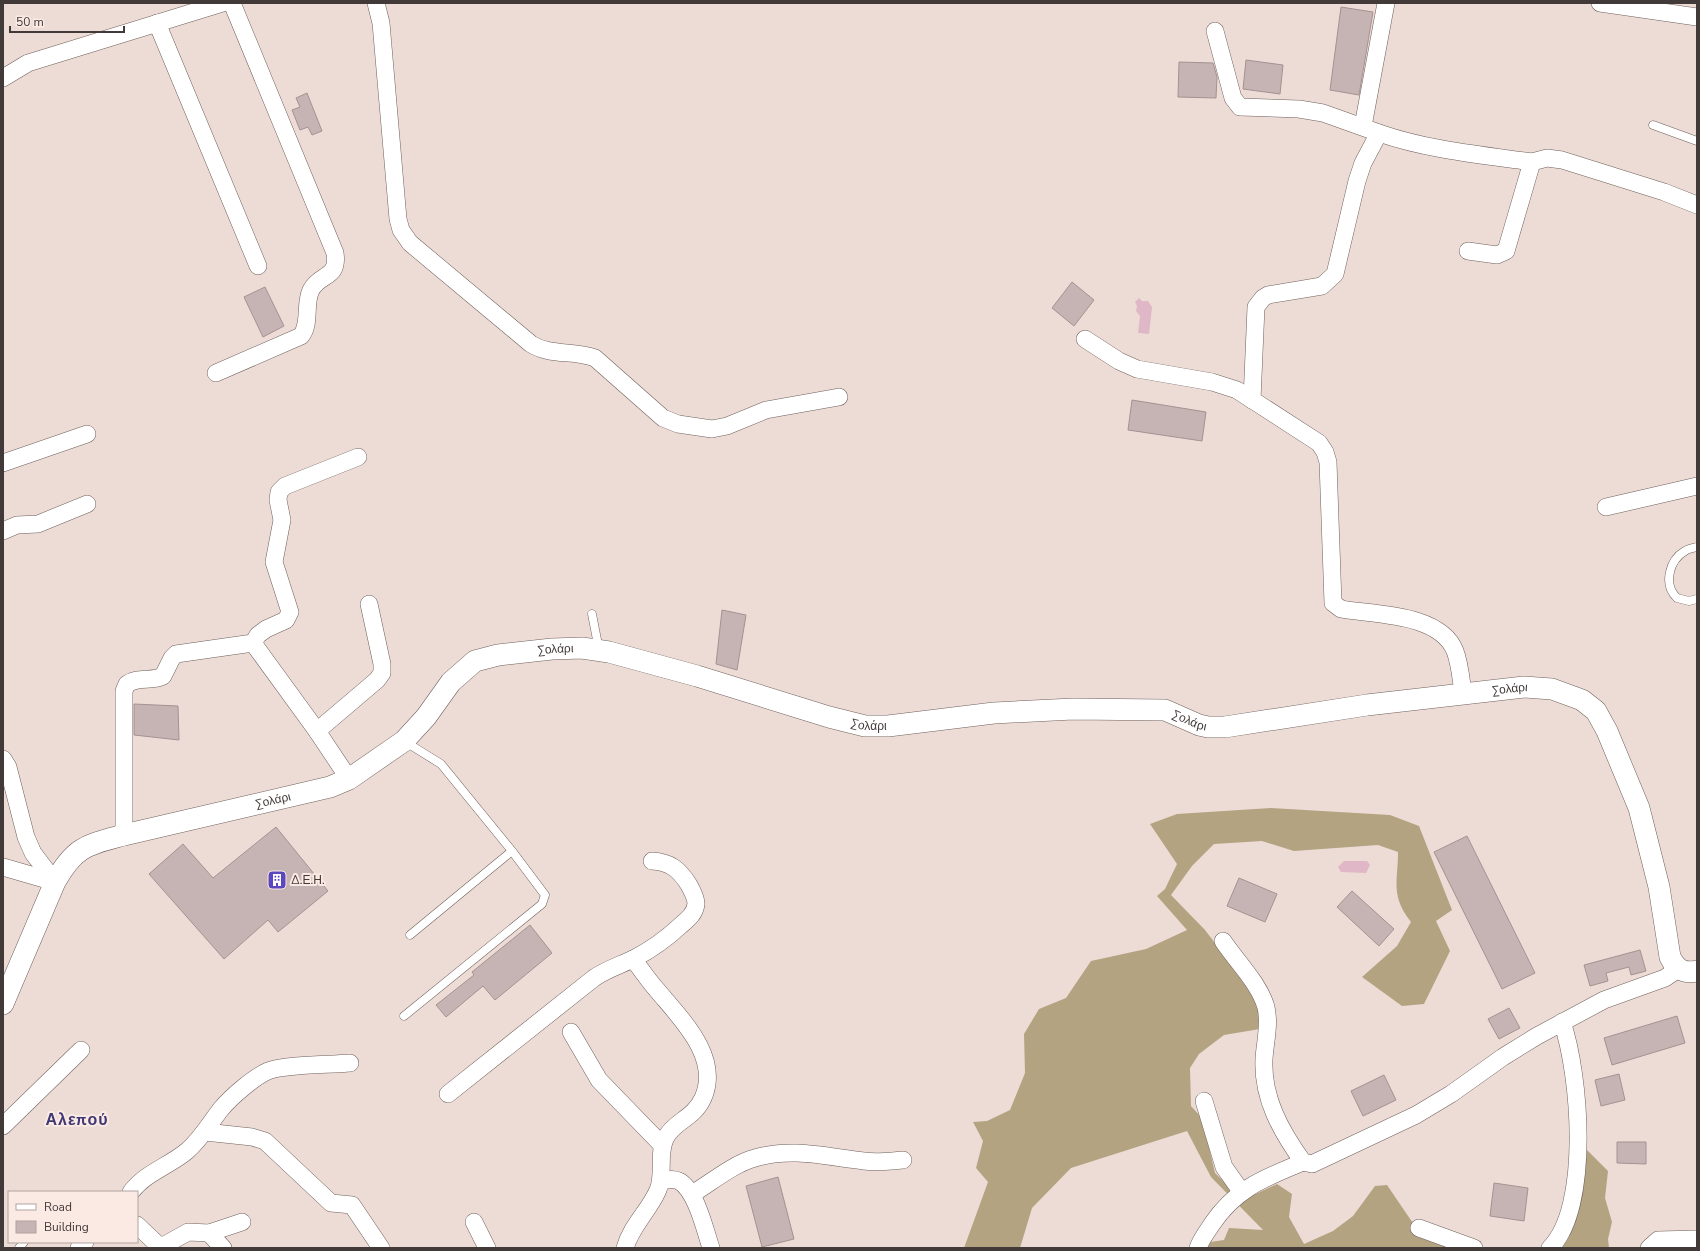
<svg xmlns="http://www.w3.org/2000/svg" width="1700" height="1251" font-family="'Nunito Sans',sans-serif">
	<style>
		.forest { fill: #b3a381 }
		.water { fill: #dfb7c6 }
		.building { fill: #c6b3b3; stroke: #a49292 }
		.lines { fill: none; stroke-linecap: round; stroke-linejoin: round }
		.service-casing { stroke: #6f605b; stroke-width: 9 }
		.minor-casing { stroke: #6f605b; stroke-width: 18 }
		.tertiary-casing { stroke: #6f605b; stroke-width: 22 }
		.service { stroke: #fff; stroke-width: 8 }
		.minor { stroke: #fff; stroke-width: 17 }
		.tertiary { stroke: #fff; stroke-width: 21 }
		.labels { text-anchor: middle; stroke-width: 4; stroke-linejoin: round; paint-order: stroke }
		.street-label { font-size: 12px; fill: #413a38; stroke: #fbe9e3 }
		.poi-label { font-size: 12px; fill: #413a38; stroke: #fbe9e3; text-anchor: start }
		.district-label { font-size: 16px; font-weight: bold; letter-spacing: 1px; fill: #3e3874; stroke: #fbe9e3 }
	</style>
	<rect width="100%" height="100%" fill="#eddcd6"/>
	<g class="forest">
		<path d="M1271,808l119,7 29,11 33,84 -16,11 14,30 -26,53 -22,2 -40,-29 35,-31 14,-24c-21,-27 -13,-40 -13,-70l-20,-7 -84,6 -32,-10 -48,3 -22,22 -21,29 34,35 39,51 15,26 1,22 -36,6 -25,19 -9,14 1,38 11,12 13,55 28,27 34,-16 15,10 -3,23 15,27 29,-13 20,-15 22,-30 12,-1 32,47 34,16h-246l3,-6 14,-2 5,-12 34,2 -52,-53 -24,-46 -116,37 -39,40 -12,40h-56l24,-66 -12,-14 7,-27 -10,-19 14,-1 23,-11 15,-37 -1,-39 15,-25 27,-11 25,-37 55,-12 41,-19 -30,-34 8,-7 12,-25 -27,-40 27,-10z"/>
		<path d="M1587,1150l21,21 -3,27 7,24 -4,17 1,9h-48l6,-7 4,-11z"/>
	</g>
	<g class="water">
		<path d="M1139,298l3,3h6l4,6 -3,27 -11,-1 2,-17 -4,-5 1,-5 -2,-4z"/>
		<path d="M1344,861h23l3,4 -4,8 -25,-1 -3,-5z"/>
	</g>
	<g class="building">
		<path d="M1341,7l32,5 -14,83 -29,-5z"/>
		<path d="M1246,60l37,5 -3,29 -37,-5z"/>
		<path d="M1179,62l34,1 4,14 -1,21 -38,-1z"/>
		<path d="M307,93l15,38 -10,4 -4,-8 -8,3 -8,-20 8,-3 -4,-9z"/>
		<path d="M1072,282l22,18 -20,26 -22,-18z"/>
		<path d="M265,287l19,39 -21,11 -19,-40z"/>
		<path d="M1132,400l74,12 -4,29 -74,-11z"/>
		<path d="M722,610l24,5 -9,55 -21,-6z"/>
		<path d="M134,704l44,2 1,34 -45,-5z"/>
		<path d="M276,827l52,64 -50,41 -10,-12 -44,39 -75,-85 34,-30 30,34z"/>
		<path d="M1467,836l68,137 -33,16 -68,-137z"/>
		<path d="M1239,878l38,16 -12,28 -38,-16z"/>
		<path d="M1352,891l42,38 -15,17 -42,-39z"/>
		<path d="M530,925l22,28 -57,47 -12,-14 -37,31 -10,-12 38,-30 -2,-3z"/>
		<path d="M1640,950l6,21 -15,4 -2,-8 -23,6 2,8 -18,5 -6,-21z"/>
		<path d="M1509,1008l11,20 -21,11 -11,-20z"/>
		<path d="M1677,1016l8,27 -73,22 -8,-27z"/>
		<path d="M1619,1074l6,26 -24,6 -6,-26z"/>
		<path d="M1384,1075l12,25 -33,16 -12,-25z"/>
		<path d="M1617,1142h29v22l-29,-1z"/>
		<path d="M778,1177l16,62 -32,8 -16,-61z"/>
		<path d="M1494,1183l34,5 -4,33 -34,-5z"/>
	</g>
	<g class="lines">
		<defs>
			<g id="service">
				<path d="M1653,125l44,16"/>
				<path d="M1697,547c-4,1 -9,2 -12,4 -16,9 -22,34 -8,47l12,3 8,-2"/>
				<path d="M592,614l7,36"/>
				<path d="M410,935l102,-84"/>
				<path d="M404,1016l138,-112 3,-9 -33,-44 -71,-87 -37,-23"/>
				<path d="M19,1248l5,-6"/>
			</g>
			<g id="minor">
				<path d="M376,3l5,20 17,196 3,11 9,13 121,101c19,12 43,6 64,14l68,60 15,6 34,5 15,-3 39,-16 73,-13"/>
				<path d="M1600,3l97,14"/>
				<path d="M157,23l101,243"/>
				<path d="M1215,31l18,67 7,9 59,2 24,4 56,20"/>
				<path d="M3,78l25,-15 195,-60"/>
				<path d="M1363,126l23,-123"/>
				<path d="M1532,162l15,-4 15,2 102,32 33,13"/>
				<path d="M1085,339l34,22 18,8 75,13 25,8 82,53 6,9 3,10 5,141 8,6c33,6 99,4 114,42 5,13 6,28 8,42"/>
				<path d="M216,373l85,-37c10,-12 3,-32 10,-46 9,-17 28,-11 24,-37l-103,-250"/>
				<path d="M1252,400l4,-93 7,-9 5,-3 54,-9 13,-12 22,-93 6,-18 16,-30c49,17 102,22 153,29l-26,89 -9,4 -29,-4"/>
				<path d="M3,463l84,-29"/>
				<path d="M1606,507l91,-21"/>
				<path d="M3,531l14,-6 21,-1 49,-20"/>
				<path d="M253,643l64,88 32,48"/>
				<path d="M317,731l60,-51 5,-7v-9l-13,-60"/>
				<path d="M3,759l5,8 18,70 7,16 22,29"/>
				<path d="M124,835v-144l3,-7c11,-8 25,-2 36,-8l9,-18 4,-4 77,-11 5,-8 8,-6 20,-9 4,-8 -16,-50 8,-42 -4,-20 1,-8 6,-6 73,-29"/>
				<path d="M3,867l52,15"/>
				<path d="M1223,941c14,21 36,42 43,66 4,18 -1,35 -2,52 -2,39 17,72 39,103l9,2 104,-49 35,-21 52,-37 34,-21 67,-36 61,-22 13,-9"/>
				<path d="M571,1032l28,48 63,65"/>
				<path d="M448,1094l146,-116c13,-9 27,-13 41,-20 17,-9 31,-19 45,-32 7,-6 15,-12 16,-22 0,-7 -4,-13 -7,-19 -10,-16 -19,-23 -37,-24"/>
				<path d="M1204,1101l20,66 17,24"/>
				<path d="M3,1126l78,-76"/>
				<path d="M205,1132l47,5 13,4 66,62 21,2 29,43"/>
				<path d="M661,1181c6,-1 12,-3 18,0 17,9 26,49 32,67"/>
				<path d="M131,1192c14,-19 38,-26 56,-41 14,-12 23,-28 34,-42 10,-12 33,-32 47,-38 17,-7 62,-6 82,-8"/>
				<path d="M692,1194c20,-12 41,-30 63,-36 37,-11 72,-1 109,3 13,2 26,0 39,-1"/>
				<path d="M474,1222l13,26"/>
				<path d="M137,1225l20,19 6,2 25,-14 21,1 33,-11"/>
				<path d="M1419,1228l55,20"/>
				<path d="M209,1233l14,15"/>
				<path d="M79,1248l6,-6"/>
				<path d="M625,1248c6,-22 24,-37 33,-58 7,-17 -1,-37 8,-53 9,-16 28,-19 37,-39 18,-41 -22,-79 -46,-108 -9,-10 -16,-21 -24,-31"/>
				<path d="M1198,1248c3,-9 9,-16 14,-24 24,-36 53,-46 91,-62"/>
				<path d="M1550,1248c41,-41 30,-174 12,-226"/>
				<path d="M1649,1248l9,-8 39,-1"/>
			</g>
			<g id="tertiary">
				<path id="s1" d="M3,1004l52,-122c20,-36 32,-37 69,-47l206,-48 19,-8 55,-38 22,-24 25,-35 24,-21 23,-6 54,-6 30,-1 27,4 88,24 132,41 36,9h23l106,-13 79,-4 92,1 34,15 9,2h17l142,-22 157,-18 28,2 30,11 14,11 11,20 32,77 20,79 11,70c6,12 13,17 27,14"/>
			</g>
		</defs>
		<use href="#service" class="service-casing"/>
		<use href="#minor" class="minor-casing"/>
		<use href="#tertiary" class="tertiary-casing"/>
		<use href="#service" class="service"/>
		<use href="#minor" class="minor"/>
		<use href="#tertiary" class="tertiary"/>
	</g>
	<defs>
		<symbol id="building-square" viewBox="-11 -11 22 22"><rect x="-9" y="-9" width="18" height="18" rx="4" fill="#5b48c0" stroke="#fbe9e3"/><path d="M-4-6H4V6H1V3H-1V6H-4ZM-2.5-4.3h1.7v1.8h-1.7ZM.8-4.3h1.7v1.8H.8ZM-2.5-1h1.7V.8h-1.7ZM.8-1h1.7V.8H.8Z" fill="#fff"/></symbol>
	</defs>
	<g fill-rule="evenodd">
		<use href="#building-square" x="266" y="869" width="22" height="22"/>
	</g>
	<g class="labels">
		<g class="street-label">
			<text dy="4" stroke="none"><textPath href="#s1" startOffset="708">Σολάρι</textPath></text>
			<text dy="4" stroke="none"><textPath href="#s1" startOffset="1680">Σολάρι</textPath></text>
			<text dy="4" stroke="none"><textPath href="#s1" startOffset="1356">Σολάρι</textPath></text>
			<text dy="4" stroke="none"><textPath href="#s1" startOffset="1032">Σολάρι</textPath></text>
			<text dy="4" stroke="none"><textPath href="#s1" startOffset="373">Σολάρι</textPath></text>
		</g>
		<g class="poi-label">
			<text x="291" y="884">Δ.Ε.Η.</text>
		</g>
		<g class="district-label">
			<text x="77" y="1125">Αλεπού</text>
		</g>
	</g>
	<rect width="1700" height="1251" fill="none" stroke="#413a38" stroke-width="8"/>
	<rect x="8" y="1191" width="130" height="52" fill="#fbe9e3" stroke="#b1a39f"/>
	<rect x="16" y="1204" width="20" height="6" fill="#ffffff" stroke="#b1a39f"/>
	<text x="44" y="1211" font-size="12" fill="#413a38">Road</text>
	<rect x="16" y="1221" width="20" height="12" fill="#c6b3b3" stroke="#b1a39f"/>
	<text x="44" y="1231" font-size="12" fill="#413a38">Building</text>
	<path d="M10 26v6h114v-6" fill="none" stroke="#413a38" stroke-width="2"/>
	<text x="16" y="26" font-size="12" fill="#413a38" stroke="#fbe9e3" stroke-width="3" paint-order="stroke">50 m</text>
</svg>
